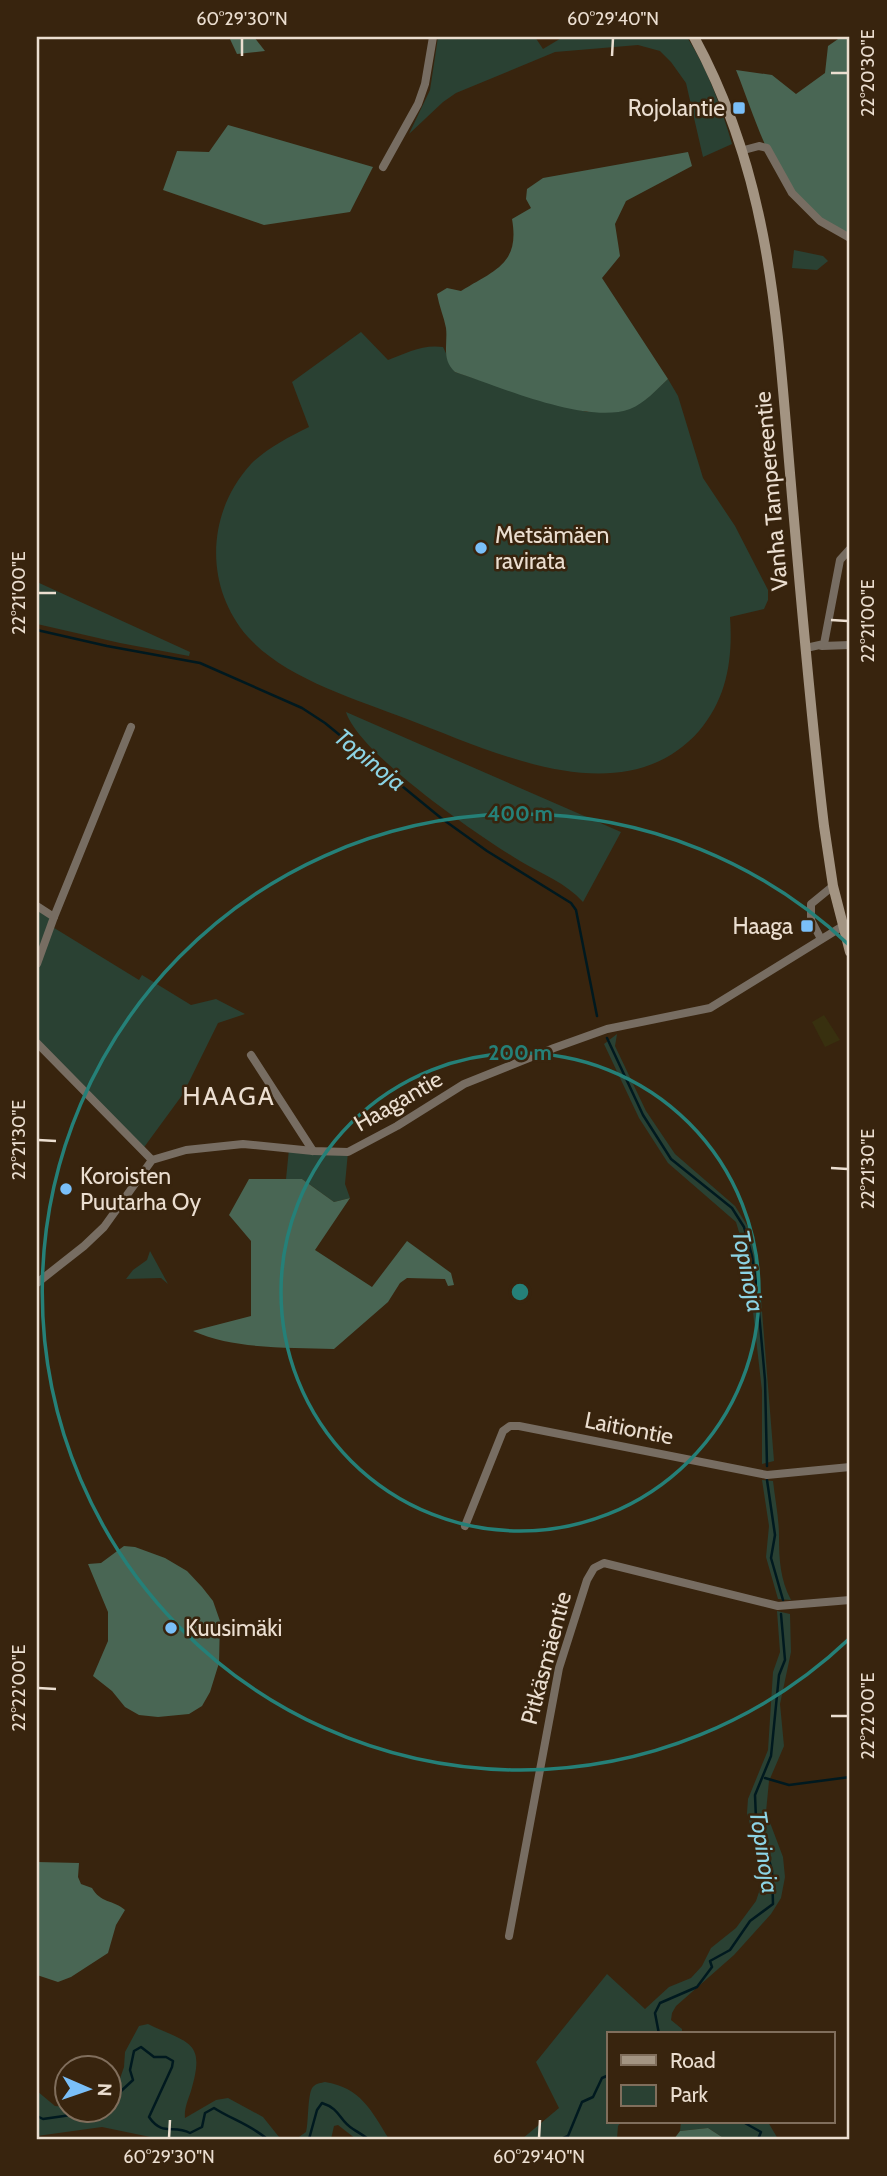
<svg xmlns="http://www.w3.org/2000/svg" width="887" height="2176" font-family="Cabin,sans-serif">
	<style>
		.green { fill: #2a4133 }
		.forest { fill: #496654 }
		.sand { fill: #38300f }
		.lines { fill: none; stroke-linecap: round; stroke-linejoin: round }
		.stream { stroke: #00191f; stroke-width: 2.5 }
		.street { stroke: #776d62; stroke-width: 8 }
		.secondary { stroke: #a39482; stroke-width: 10 }
		.ticks { fill: none; stroke: #ebded0; stroke-width: 2.5 }
		.ring { fill: none; stroke: #258078; stroke-width: 3.5 }
		.poi-dot { fill: #7abff8; stroke: #38240e; stroke-width: 2.5 }
		.labels { text-anchor: middle; stroke-width: 5; stroke-linejoin: round; paint-order: stroke }
		.poi-label { font-size: 23px; fill: #ebded0; stroke: #38240e; text-anchor: start }
		.street-label { font-size: 23px; fill: #ebded0; stroke: #38240e }
		.water-label { font-size: 24px; font-style: italic; fill: #8cd3e4; stroke: #38240e }
		.quarter-label { font-size: 26px; letter-spacing: 2px; fill: #ebded0; stroke: #38240e }
		.centre { fill: #258078; stroke: #38240e; stroke-width: 3.5 }
		.ring-label { font-size: 21px; text-anchor: middle; font-weight: bold; fill: #258078; stroke: #38240e; stroke-width: 5; stroke-linejoin: round; paint-order: stroke }
		.neatline { fill: none; stroke: #ebded0; stroke-width: 2.5 }
		.ticks-label { font-size: 18px; text-anchor: middle; fill: #ebded0 }
	</style>
	<rect width="100%" height="100%" fill="#38240e"/>
	<g class="green">
		<path d="M438,37h97l8,12 20,-12h124c21,33 34,69 45,107l-29,13 -17,-74 -15,-21 -11,-11 -22,-6 -83,7 -99,41 -13,9 -34,32 21,-44z"/>
		<path d="M794,250l29,6 5,5 -11,9 -25,-2z"/>
		<path d="M361,332l27,28c18,-7 35,-16 55,-13l12,25 90,29 42,11 59,-13 22,-20 10,17 25,82 32,48 33,64v10l-4,9 -34,8c3,42 -3,81 -31,114 -76,86 -207,20 -292,-12 -51,-20 -121,-40 -159,-82 -44,-50 -42,-124 3,-173 16,-16 38,-27 58,-37l-17,-45z"/>
		<path d="M37,582l153,70 -1,4 -69,-13 -83,-19z"/>
		<path d="M346,712l275,120 -38,70c-17,-19 -41,-28 -63,-41 -40,-24 -161,-107 -174,-149z"/>
		<path d="M37,906l17,11 -3,9 88,54 3,-5 49,30 25,-6 29,15 -27,9 -35,71 -41,56 -105,-107z"/>
		<path d="M617,1034l-2,12 31,65 29,43 60,52 15,24 8,31 16,200 -12,3v-73l-15,-132 -11,-37 -68,-59 -29,-45 -35,-74z"/>
		<path d="M289,1149l59,3 -3,32 5,14 -16,4 -32,-23h-16z"/>
		<path d="M150,1251l18,33 -7,-6 -35,1 7,-9 14,-10z"/>
		<path d="M762,1480l11,1c2,18 6,37 6,55 0,23 1,43 12,64l-13,-1 -12,-42 3,-31z"/>
		<path d="M777,1611l13,3 1,38 -11,52 4,42 -15,35 -3,31 17,45 2,20 -4,21 -10,16 -37,41 -58,51 -4,7 -1,7 11,9v5h-73v88h12l-3,4 -1,13h-95l37,-31 -23,-46 71,-88 38,35 24,-22 22,-9 11,-12 9,-18 25,-20 20,-27 6,-18 1,-26 -11,-25 -5,-19 1,-14 20,-49 5,-78 7,-20z"/>
		<path d="M148,2024c41,20 58,16 43,67 -3,9 -7,18 -6,27l31,-18 12,-2 35,19 16,20 6,2h-125l-58,-12 -65,9v-45l18,15 11,1v3h42l1,-11 7,-9 8,-23 1,-15 14,-26z"/>
		<path d="M325,2082c36,6 46,28 64,57h-33l-18,-14 -4,1 -3,13h-35l10,-7c3,-10 1,-42 8,-46 3,-3 7,-3 11,-4z"/>
		<path d="M681,2122h87l10,17h-53l-17,-11 -28,3z"/>
	</g>
	<g class="forest">
		<path d="M229,37h25l11,14 -28,3z"/>
		<path d="M841,37h9v201c-9,-5 -20,-10 -29,-16 -46,-32 -65,-102 -85,-152l36,5 24,19 29,-21 3,-27z"/>
		<path d="M228,125l145,42 -23,45 -86,13 -101,-35 14,-39 32,1z"/>
		<path d="M688,152l4,14 -66,35 -11,23 5,32 -18,22 66,101c-12,11 -23,24 -38,30 -43,16 -132,-23 -175,-37 -14,-13 -7,-28 -9,-44 -2,-11 -7,-22 -9,-34l10,-6 14,3c34,-21 59,-27 51,-72l19,-11 -5,-9 1,-10 16,-11z"/>
		<path d="M249,1179h53l32,23 16,-4 -35,52 57,37 35,-46 44,32 3,12 -6,1 -3,-7 -38,-1 -7,5 -12,19 -54,47c-46,-2 -98,1 -141,-18l58,-15v-75l-22,-26z"/>
		<path d="M124,1546l11,1 30,11 22,13 15,16 11,14 7,20 -1,42 -9,29 -8,14 -13,8 -31,3 -19,-2 -14,-8 -13,-16 -19,-15 15,-35v-29l-20,-48 13,-1z"/>
		<path d="M37,1862l42,1 -1,14 3,7 11,4c8,15 22,12 33,22l-9,15 -8,28 -37,24 -13,5 -21,-7z"/>
		<path d="M708,2128l17,11h-51l6,-8z"/>
	</g>
	<path class="sand" d="M824,1015l16,25 -15,7 -13,-25z"/>
	<g class="lines">
		<g class="stream">
			<path d="M37,630l70,16 93,17 102,45 23,15 116,95 46,33 84,52 5,7 21,106"/>
			<path d="M607,1038l36,77 28,44 61,49 12,19 8,29 5,34 8,90 2,86"/>
			<path d="M767,1480l8,55 -4,23 12,42"/>
			<path d="M765,1778l24,7 61,-8"/>
			<path d="M659,2034l-4,-21 5,-10 37,-16 15,-20 -2,-6 20,-11 20,-29 23,-17 -1,-33 -11,-42 -5,-10 -1,-24 16,-39 8,-81 6,-15 -4,-46"/>
			<path d="M108,2109l7,-4 5,-13 13,-12 -3,-10 4,-19 7,-4 13,10h12l7,4 -1,6 -23,50c14,20 24,7 41,16l12,-6 3,-14 9,-5c17,11 37,17 53,31"/>
			<path d="M37,2116l6,3 35,-5 25,-1 5,-3"/>
			<path d="M704,2122h3"/>
			<path d="M743,2122l18,10 -3,7"/>
			<path d="M309,2139l8,-29 5,-7c19,6 17,18 31,26 6,4 10,6 15,10"/>
			<path d="M561,2139l7,-3 14,-34 11,-5 9,-19 7,-3"/>
		</g>
		<g class="street">
			<path d="M744,150l15,-4 8,2 25,45 28,28 30,17"/>
			<path d="M383,167l35,-63 7,-20 8,-47"/>
			<path d="M822,646l28,-1"/>
			<path d="M806,648l18,-4 16,-84 10,-11"/>
			<path d="M37,906l17,11 -17,47"/>
			<path d="M54,917l77,-190"/>
			<path d="M821,939l-10,-19v-16l22,-18"/>
			<path d="M37,1043l115,117"/>
			<path d="M251,1055l62,96"/>
			<path d="M37,1283l47,-37 20,-19 48,-67 34,-10 57,-6 70,7 35,1 49,-26 67,-42 90,-36 53,-19 103,-21 133,-82"/>
			<path d="M465,1526l38,-95 7,-5h9l248,49 83,-8"/>
			<path d="M509,1936l50,-268 28,-88 7,-12 10,-5 174,43 72,-6"/>
		</g>
		<path class="secondary" d="M694,37c76,139 83,282 96,436 10,117 20,236 34,353l9,60 17,66"/>
	</g>
	<path class="ticks" d="M242,56v-18M612,56l1,-18M831,73h17M38,593h18M831,620l17,1M38,1140l18,1M831,1168l17,1M38,1688l18,1M831,1716h17M169,2138l1,-18M539,2138l1,-18"/>
	<g class="ring">
		<circle cx="520" cy="1292" r="239"/>
		<path d="M849 1639A478 478 0 1 1 849 945"/>
	</g>
	<g class="poi-dot">
		<rect x="732" y="101" width="14" height="14" rx="3.5"/>
		<circle cx="481" cy="548" r="7"/>
		<rect x="800" y="919" width="14" height="14" rx="3.5"/>
		<circle cx="66" cy="1189" r="7"/>
		<circle cx="171" cy="1628" r="7"/>
	</g>
	<g class="labels">
		<g class="poi-label">
			<text x="725" y="116" text-anchor="end">Rojolantie</text>
			<text x="495" y="543">Metsämäen<tspan x="495" dy="26">ravirata</tspan></text>
			<text x="793" y="934" text-anchor="end">Haaga</text>
			<text x="80" y="1184">Koroisten<tspan x="80" dy="26">Puutarha Oy</tspan></text>
			<text x="185" y="1636">Kuusimäki</text>
		</g>
		<g class="street-label">
			<text transform="translate(771 491) rotate(-95)" y="8">Vanha Tampereentie</text>
			<text transform="translate(398 1101) rotate(-30)" y="8">Haagantie</text>
			<text transform="translate(629 1428) rotate(11)" y="8">Laitiontie</text>
			<text transform="translate(546 1658) rotate(-75)" y="8">Pitkäsmäentie</text>
		</g>
		<g class="water-label">
			<text transform="translate(370 760) rotate(39)" y="8">Topinoja</text>
			<text transform="translate(748 1271) rotate(79)" y="8">Topinoja</text>
			<text transform="translate(764 1852) rotate(81)" y="8">Topinoja</text>
		</g>
		<g class="quarter-label">
			<text x="229" y="1105">HAAGA</text>
		</g>
	</g>
	<circle cx="520" cy="1292" r="10" class="centre"/>
	<g class="ring-label">
		<text x="520" y="821">400 m</text>
		<text x="520" y="1060">200 m</text>
	</g>
	<rect width="887" height="2176" fill="none" stroke="#38240e" stroke-width="77"/>
	<rect x="607" y="2032" width="228" height="91" fill="#38240e" stroke="#806e5c" stroke-width="2"/>
	<rect x="621" y="2055" width="35" height="10" fill="#a39482" stroke="#806e5c" stroke-width="2"/>
	<text x="670" y="2068" font-size="21" fill="#ebded0">Road</text>
	<rect x="621" y="2085" width="35" height="21" fill="#2a4133" stroke="#806e5c" stroke-width="2"/>
	<text x="670" y="2102" font-size="21" fill="#ebded0">Park</text>
	<g transform="translate(88 2089) rotate(92)"><circle r="33" fill="#38240e" stroke="#806e5c" stroke-width="2"/>
	<path d="M0-5L12 26L0 18L-12 26Z" fill="#7abff8"/>
	<text y="-10" font-size="19" font-weight="bold" text-anchor="middle" fill="#ebded0">N</text>
	</g>
	<rect x="38" y="38" width="810" height="2100" class="neatline"/>
	<g class="ticks-label">
		<text x="242" y="25">60°29'30"N</text>
		<text x="613" y="25">60°29'40"N</text>
		<text transform="translate(868 73) rotate(-90)" y="6">22°20'30"E</text>
		<text transform="translate(19 593) rotate(-90)" y="6">22°21'00"E</text>
		<text transform="translate(868 621) rotate(-90)" y="6">22°21'00"E</text>
		<text transform="translate(19 1140) rotate(-90)" y="6">22°21'30"E</text>
		<text transform="translate(868 1169) rotate(-90)" y="6">22°21'30"E</text>
		<text transform="translate(19 1688) rotate(-90)" y="6">22°22'00"E</text>
		<text transform="translate(868 1716) rotate(-90)" y="6">22°22'00"E</text>
		<text x="169" y="2163">60°29'30"N</text>
		<text x="539" y="2163">60°29'40"N</text>
	</g>
</svg>
